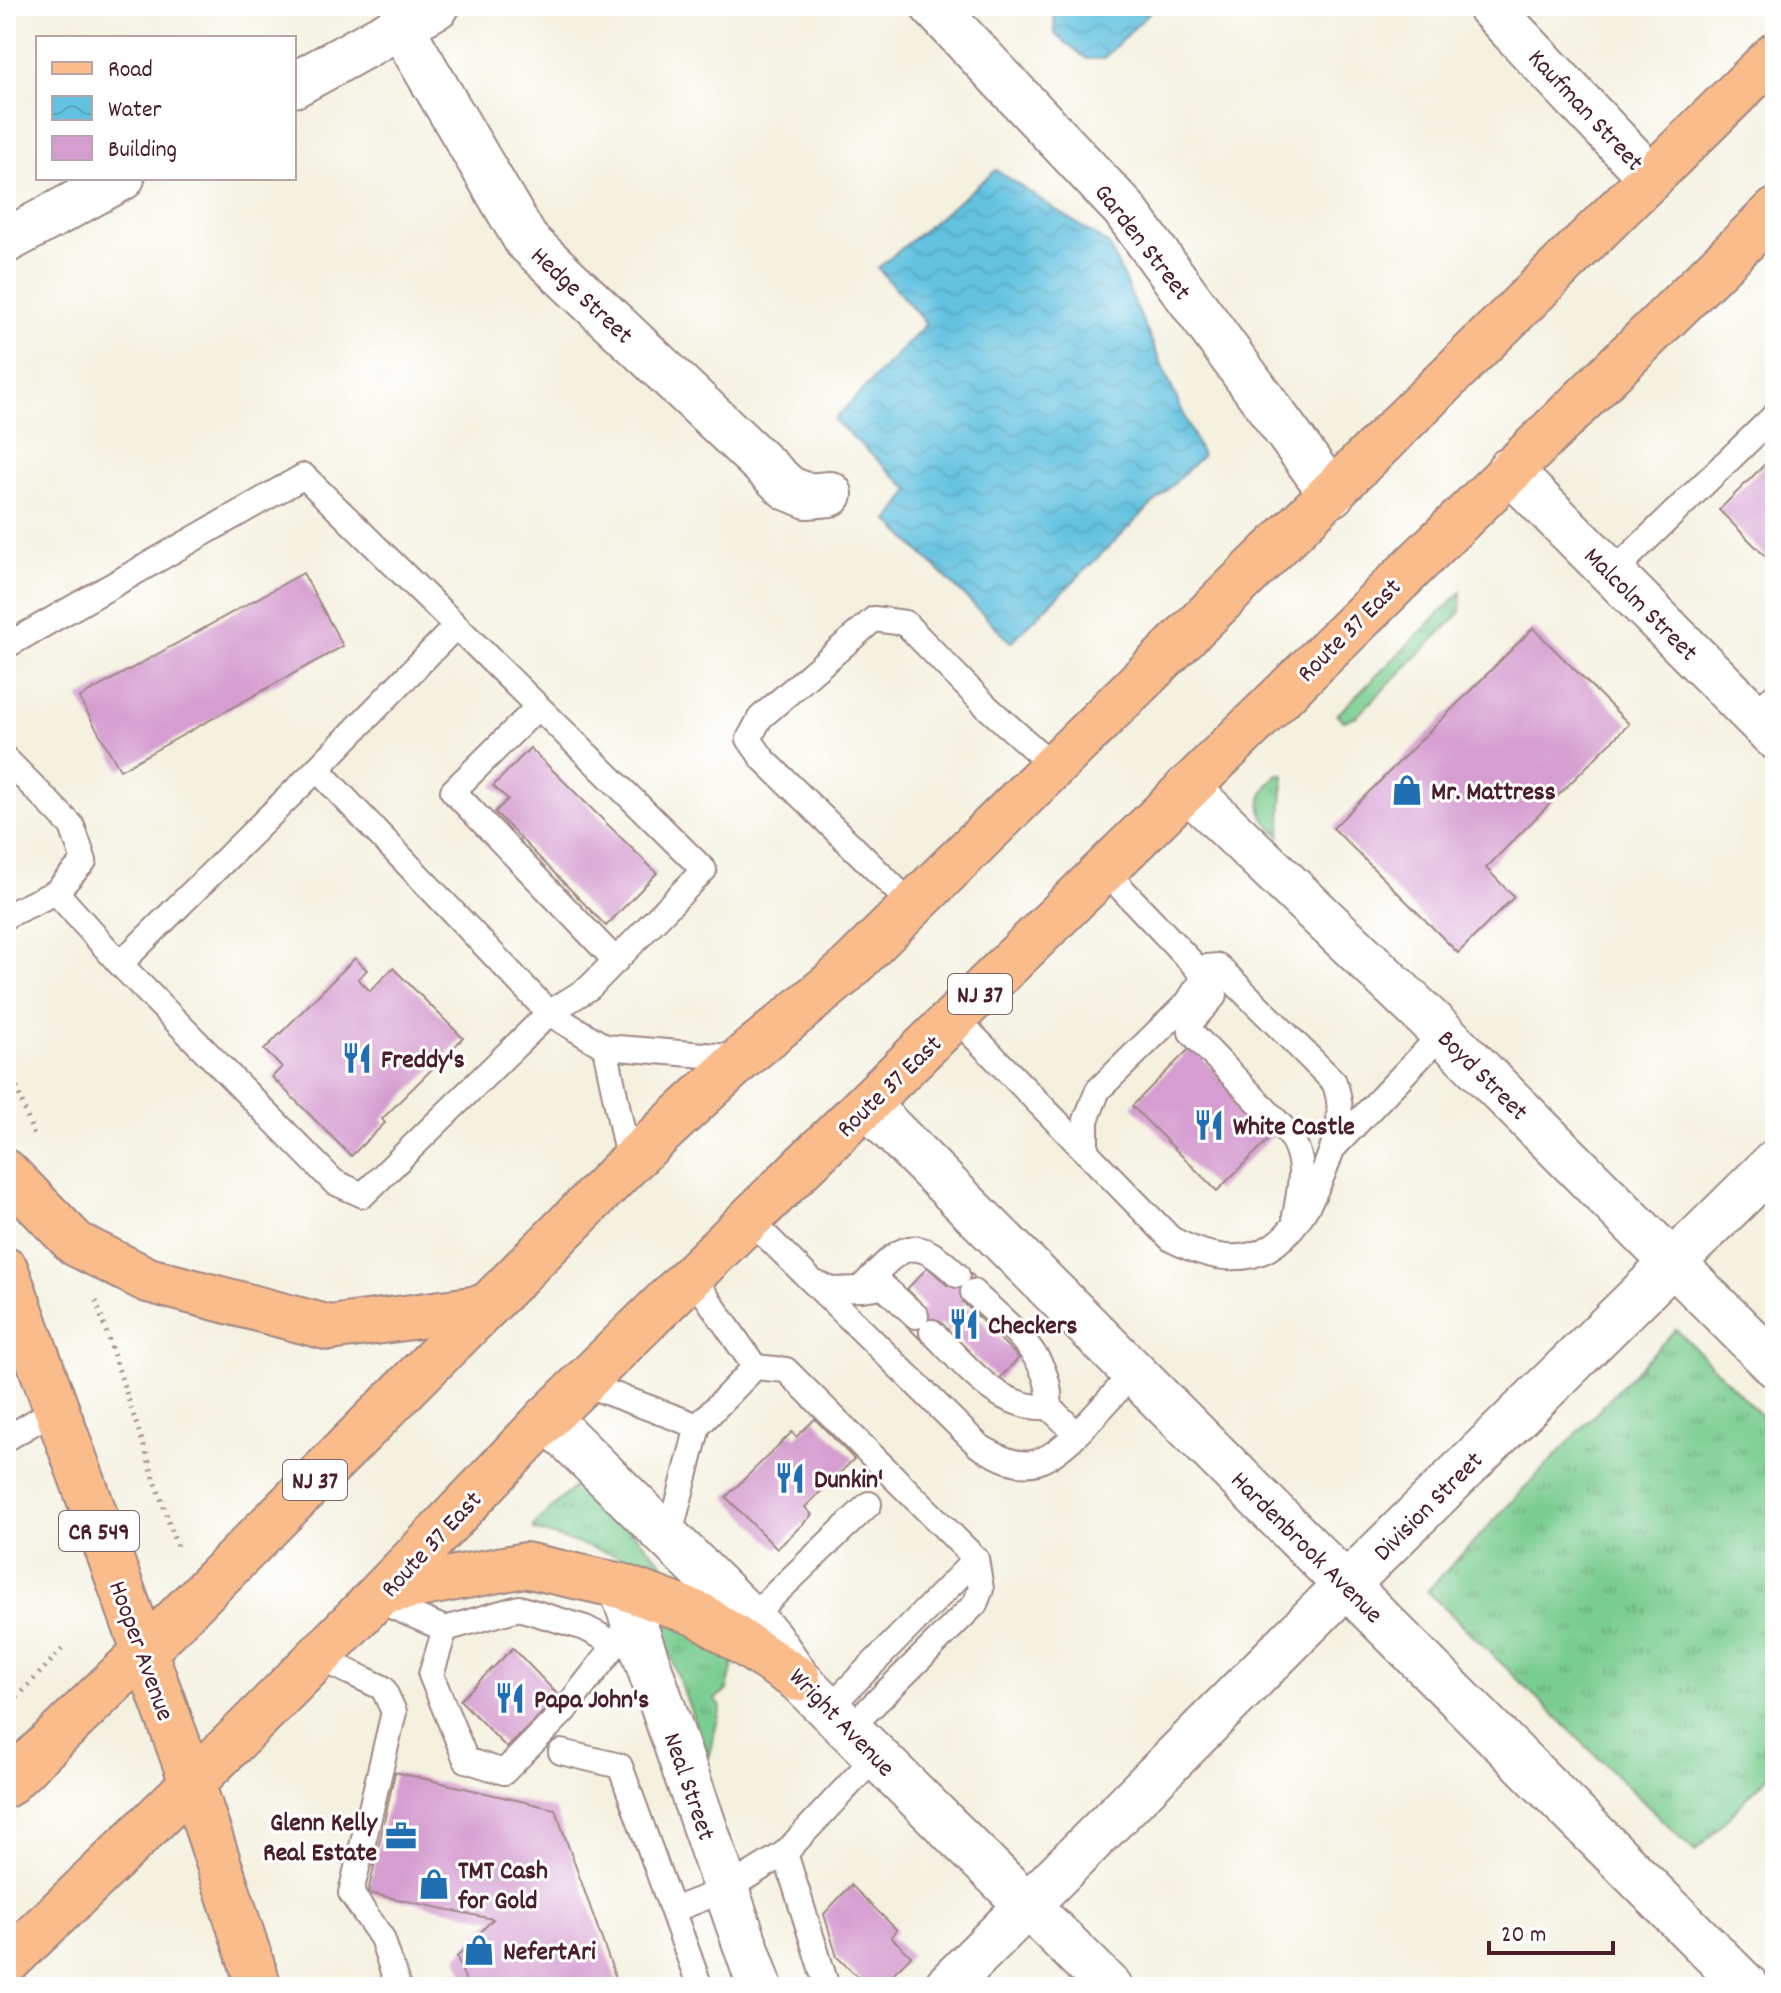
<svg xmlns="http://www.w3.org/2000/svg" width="1781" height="1993" font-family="Dekko,sans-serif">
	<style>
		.grass { fill: url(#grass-tufts); stroke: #62765e; stroke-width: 2 }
		.water { fill: url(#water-waves); stroke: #567086; stroke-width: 2 }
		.building { fill: #d59dd0 }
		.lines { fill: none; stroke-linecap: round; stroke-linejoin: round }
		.service-casing { stroke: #9f8885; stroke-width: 28 }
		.minor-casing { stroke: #9f8885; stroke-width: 48 }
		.primary-casing { stroke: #9f8885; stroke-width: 48 }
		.trunk-casing { stroke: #9f8885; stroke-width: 48 }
		.path { stroke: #9f8885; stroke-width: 5; stroke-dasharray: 2 6; stroke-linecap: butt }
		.service { stroke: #fff; stroke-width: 24 }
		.minor { stroke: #fff; stroke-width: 44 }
		.primary { stroke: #fabc8b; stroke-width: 44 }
		.trunk { stroke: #fabc8b; stroke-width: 44 }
		.labels { text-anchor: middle; stroke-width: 6; stroke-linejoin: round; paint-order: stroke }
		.shield { fill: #fff; stroke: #80626b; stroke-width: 2 }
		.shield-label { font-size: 24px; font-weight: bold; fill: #4a1f2b }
		.street-label { font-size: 26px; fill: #4a1f2b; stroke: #fff }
		.poi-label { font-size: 26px; font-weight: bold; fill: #4a1f2b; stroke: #fff; text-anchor: start }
	</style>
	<defs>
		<pattern id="grass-tufts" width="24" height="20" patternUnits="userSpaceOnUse" patternTransform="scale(2)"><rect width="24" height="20" fill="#7acd90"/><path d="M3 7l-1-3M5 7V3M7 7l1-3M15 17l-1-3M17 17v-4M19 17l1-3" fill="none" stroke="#66a676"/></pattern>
		<pattern id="water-waves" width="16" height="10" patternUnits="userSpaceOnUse" patternTransform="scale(2)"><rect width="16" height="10" fill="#62c2e0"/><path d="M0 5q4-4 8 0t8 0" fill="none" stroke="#57a6c0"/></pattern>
	</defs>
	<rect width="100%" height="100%" fill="#fff"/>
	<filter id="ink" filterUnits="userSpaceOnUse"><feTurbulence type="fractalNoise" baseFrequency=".0125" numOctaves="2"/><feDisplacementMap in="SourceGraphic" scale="16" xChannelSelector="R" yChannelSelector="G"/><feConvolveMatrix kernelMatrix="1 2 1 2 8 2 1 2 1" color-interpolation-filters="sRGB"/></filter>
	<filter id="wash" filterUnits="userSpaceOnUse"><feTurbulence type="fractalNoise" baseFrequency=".006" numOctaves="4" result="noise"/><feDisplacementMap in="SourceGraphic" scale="32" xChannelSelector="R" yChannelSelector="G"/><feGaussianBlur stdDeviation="1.8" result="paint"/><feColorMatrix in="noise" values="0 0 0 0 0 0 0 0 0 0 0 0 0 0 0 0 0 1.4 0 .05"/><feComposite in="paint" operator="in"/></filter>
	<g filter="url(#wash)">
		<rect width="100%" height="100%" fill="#f4f1df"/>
		<g class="grass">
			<path d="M1461,592l-1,21 -103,103 -13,5 -7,-6z"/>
			<path d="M1278,774h6l-4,62c-25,-21 -26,-40 -2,-62z"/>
			<path d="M1676,1329l99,101v339l-80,83 -268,-261z"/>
			<path d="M581,1480l82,83 -3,6 -126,-39 -1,-4z"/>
			<path d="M675,1619l59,42 -7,29 -12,9 6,8 -13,51 -46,-126z"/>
		</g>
		<g class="water">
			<path d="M1061,6h95l-53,53h-16l-32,-25 -1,-19z"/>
			<path d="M996,170l113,75 93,211 -191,186 -122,-121 21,-31 -76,-70 92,-96 -48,-56z"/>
		</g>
		<g id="blocks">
			<g class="building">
				<path d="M1775,454v112l-56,-56z"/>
				<path d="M303,573l40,73 -223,124 -41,-72z"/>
				<path d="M1533,628l96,96 -143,144 28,29 -56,56 -125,-125z"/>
				<path d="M530,748l127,125 -51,53 -111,-114 13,-13 -15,-13z"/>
				<path d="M355,958l12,12 -9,9 12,12 23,-23 70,70 -81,81 3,4 -34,33 -79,-79 10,-10 -18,-17z"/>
				<path d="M1191,1047l85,85 -59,59 -85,-85z"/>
				<path d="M928,1267l19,18 17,-18 17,17 -18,18 56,56 -21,22 -57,-57 -18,19 -17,-17 19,-18 -18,-18z"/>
				<path d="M815,1419l39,40 -49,48 7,8 -35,34 -51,-52 66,-65 4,5z"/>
				<path d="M513,1648l46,48 -52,52 -47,-48z"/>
				<path d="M395,1772l160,37 64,178h-151l-11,-30 36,-38 -125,-26z"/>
				<path d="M851,1885l46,45 -6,7 20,19 -31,31h-12l-31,-30 -13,-43z"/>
			</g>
		</g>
	</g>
	<g filter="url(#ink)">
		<use href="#blocks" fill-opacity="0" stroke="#9f8885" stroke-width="2"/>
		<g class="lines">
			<defs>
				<g id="service">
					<path d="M1612,573l163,-158"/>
					<path d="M6,646l298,-170 400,394 -115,118 -40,25 56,34 137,11"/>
					<path d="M537,708l-84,83 163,170"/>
					<path d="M1752,713l23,-18"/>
					<path d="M6,759l66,67 12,35 -28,31 -50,24"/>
					<path d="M317,769l137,-141"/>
					<path d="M56,892l64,72 214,218 29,13 186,-182 -232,-244 -197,195"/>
					<path d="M912,905l-149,-146 -14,-20 11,-21 114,-99 31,4 82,84 67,60"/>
					<path d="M1197,968l18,27 -24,27v10l98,102c18,27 12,50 6,82"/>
					<path d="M956,1018l215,221c84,44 125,5 155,-73 11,-29 20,-55 8,-84l-116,-116 -21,2 -93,-98"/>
					<path d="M605,1047l24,116"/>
					<path d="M1335,1146l108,-113"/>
					<path d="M1086,1152v-32l12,-30 90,-88 8,-13"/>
					<path d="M749,1219l230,227c17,10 38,22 58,16 31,-10 73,-65 96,-89"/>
					<path d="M815,1283l18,7 27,-1c40,-40 50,-60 97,-14"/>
					<path d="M860,1289l23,-3 33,30"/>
					<path d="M973,1292c33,32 81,65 76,115l26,25"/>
					<path d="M932,1332c35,34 65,78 117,75"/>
					<path d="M755,1367l31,3 190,189 5,30 -6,15 -126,125"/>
					<path d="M582,1383l116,43 57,-59 -63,-91"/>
					<path d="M6,1439l50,-30"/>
					<path d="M669,1538l29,-112"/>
					<path d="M377,1600l68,29 74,-21 66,20 31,16"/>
					<path d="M750,1618l119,-114"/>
					<path d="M445,1629l-14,46 35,85 38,12 60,-61 52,-67 23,-7"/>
					<path d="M320,1658l63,30 11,24 -43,181 31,45 16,49"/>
					<path d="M828,1709l148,-150"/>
					<path d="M561,1752l59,14 80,221"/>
					<path d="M785,1853l91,-97"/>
					<path d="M673,1910l54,-21 58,-36 42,134"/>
				</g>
				<g id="minor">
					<path d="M933,6l191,203 208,285"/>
					<path d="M1489,6l162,172"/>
					<path d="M401,27l125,213 262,248 19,8 23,-2"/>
					<path d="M294,85l143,-79"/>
					<path d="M6,241l116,-63"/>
					<path d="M1509,470l266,267"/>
					<path d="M1187,788l256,245 332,332"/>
					<path d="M867,1105l880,882"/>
					<path d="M547,1418l222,219 29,42 312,308"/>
					<path d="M621,1586l139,401"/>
					<path d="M946,1987l401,-403 428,-422"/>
				</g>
				<path id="primary" d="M6,1270l187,515 66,202"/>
				<g id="trunk">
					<path d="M6,1172l70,72 72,36 182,48 156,-21"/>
					<path d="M386,1591l139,-26 96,21 79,29 98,64"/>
					<path d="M6,1785l137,-132 486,-490 113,-105 100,-83 933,-920"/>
					<path d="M6,1963c186,-176 366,-357 541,-545l1228,-1207"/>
				</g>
			</defs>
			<use href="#service" class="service-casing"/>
			<use href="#minor" class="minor-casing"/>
			<use href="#primary" class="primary-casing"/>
			<use href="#trunk" class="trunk-casing"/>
			<g class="path">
				<path d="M6,1057l29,82"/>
				<path d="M96,1301l81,246"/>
				<path d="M6,1709l59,-63"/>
			</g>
			<use href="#service" class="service"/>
			<use href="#minor" class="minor"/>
			<use href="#primary" class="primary"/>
			<use href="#trunk" class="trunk"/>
		</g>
	</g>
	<defs>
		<symbol id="shop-bare" viewBox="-9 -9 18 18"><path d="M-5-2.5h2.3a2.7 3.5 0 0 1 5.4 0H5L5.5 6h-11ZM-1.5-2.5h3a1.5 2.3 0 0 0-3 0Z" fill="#1f6fb2" stroke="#fff" stroke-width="2.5" paint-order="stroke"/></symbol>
		<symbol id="restaurant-bare" viewBox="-9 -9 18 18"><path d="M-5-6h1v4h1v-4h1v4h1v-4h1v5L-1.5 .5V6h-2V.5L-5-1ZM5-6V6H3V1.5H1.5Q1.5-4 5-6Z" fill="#1f6fb2" stroke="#fff" stroke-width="2.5" paint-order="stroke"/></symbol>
		<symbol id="office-bare" viewBox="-9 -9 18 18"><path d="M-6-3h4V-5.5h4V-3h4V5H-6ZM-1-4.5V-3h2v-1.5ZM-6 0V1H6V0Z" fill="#1f6fb2" stroke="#fff" stroke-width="2.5" paint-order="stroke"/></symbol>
	</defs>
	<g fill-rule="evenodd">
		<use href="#shop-bare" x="1385" y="768" width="44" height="44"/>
		<use href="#restaurant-bare" x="335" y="1036" width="44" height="44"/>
		<use href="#restaurant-bare" x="1187" y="1103" width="44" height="44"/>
		<use href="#restaurant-bare" x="942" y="1302" width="44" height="44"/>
		<use href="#restaurant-bare" x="768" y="1456" width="44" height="44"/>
		<use href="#restaurant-bare" x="488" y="1676" width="44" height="44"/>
		<use href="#office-bare" x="379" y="1814" width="44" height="44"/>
		<use href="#shop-bare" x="412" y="1862" width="44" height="44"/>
		<use href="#shop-bare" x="457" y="1928" width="44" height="44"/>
	</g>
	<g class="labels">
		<g class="shield">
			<rect x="948" y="974" width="64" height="40" rx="6"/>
			<rect x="283" y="1460" width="64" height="40" rx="6"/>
			<rect x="59" y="1511" width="80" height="40" rx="6"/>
		</g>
		<g class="shield-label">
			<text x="980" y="1002">NJ 37</text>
			<text x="315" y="1488">NJ 37</text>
			<text x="99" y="1539">CR 549</text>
		</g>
		<g class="street-label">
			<text transform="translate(1587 109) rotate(47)" y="9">Kaufman Street</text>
			<text transform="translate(1144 241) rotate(52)" y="9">Garden Street</text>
			<text transform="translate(583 294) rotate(43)" y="9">Hedge Street</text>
			<text transform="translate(1642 603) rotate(45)" y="9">Malcolm Street</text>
			<text transform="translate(1348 629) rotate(-45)" y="9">Route 37 East</text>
			<text transform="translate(1484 1074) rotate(45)" y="9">Boyd Street</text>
			<text transform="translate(888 1085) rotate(-44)" y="9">Route 37 East</text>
			<text transform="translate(1427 1505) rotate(-45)" y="9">Division Street</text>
			<text transform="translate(430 1543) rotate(-47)" y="9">Route 37 East</text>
			<text transform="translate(1308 1546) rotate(45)" y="9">Hardenbrook Avenue</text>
			<text transform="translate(143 1650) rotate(70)" y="9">Hooper Avenue</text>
			<text transform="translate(843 1721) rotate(46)" y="9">Wright Avenue</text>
			<text transform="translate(691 1786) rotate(71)" y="9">Neal Street</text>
		</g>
		<g class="poi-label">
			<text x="1431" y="799">Mr. Mattress</text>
			<text x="381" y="1067">Freddy's</text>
			<text x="1233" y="1134">White Castle</text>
			<text x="988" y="1333">Checkers</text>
			<text x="814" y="1487">Dunkin'</text>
			<text x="534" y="1707">Papa John's</text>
			<text x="377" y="1830" text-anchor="end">Glenn Kelly<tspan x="377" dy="30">Real Estate</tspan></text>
			<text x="458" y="1878">TMT Cash<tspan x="458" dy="30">for Gold</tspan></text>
			<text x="503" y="1959">NefertAri</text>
		</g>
	</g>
	<rect width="1781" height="1993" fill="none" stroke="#fff" stroke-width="32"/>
	<rect x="36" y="36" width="260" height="144" fill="#ffffff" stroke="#b7a5aa" stroke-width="2"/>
	<rect x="52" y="62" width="40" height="12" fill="#fabc8b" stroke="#b7a5aa" stroke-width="2"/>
	<text x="108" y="76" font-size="24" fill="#4a1f2b">Road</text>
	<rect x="52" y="96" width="40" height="24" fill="url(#water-waves)" stroke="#b7a5aa" stroke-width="2"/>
	<text x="108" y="116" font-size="24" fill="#4a1f2b">Water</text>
	<rect x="52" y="136" width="40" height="24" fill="#d59dd0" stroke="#b7a5aa" stroke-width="2"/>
	<text x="108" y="156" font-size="24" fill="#4a1f2b">Building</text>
	<path d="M1489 1941v12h124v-12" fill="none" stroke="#4a1f2b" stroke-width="4"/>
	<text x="1501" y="1941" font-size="24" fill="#4a1f2b" stroke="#ffffff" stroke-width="6" paint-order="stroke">20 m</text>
</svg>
